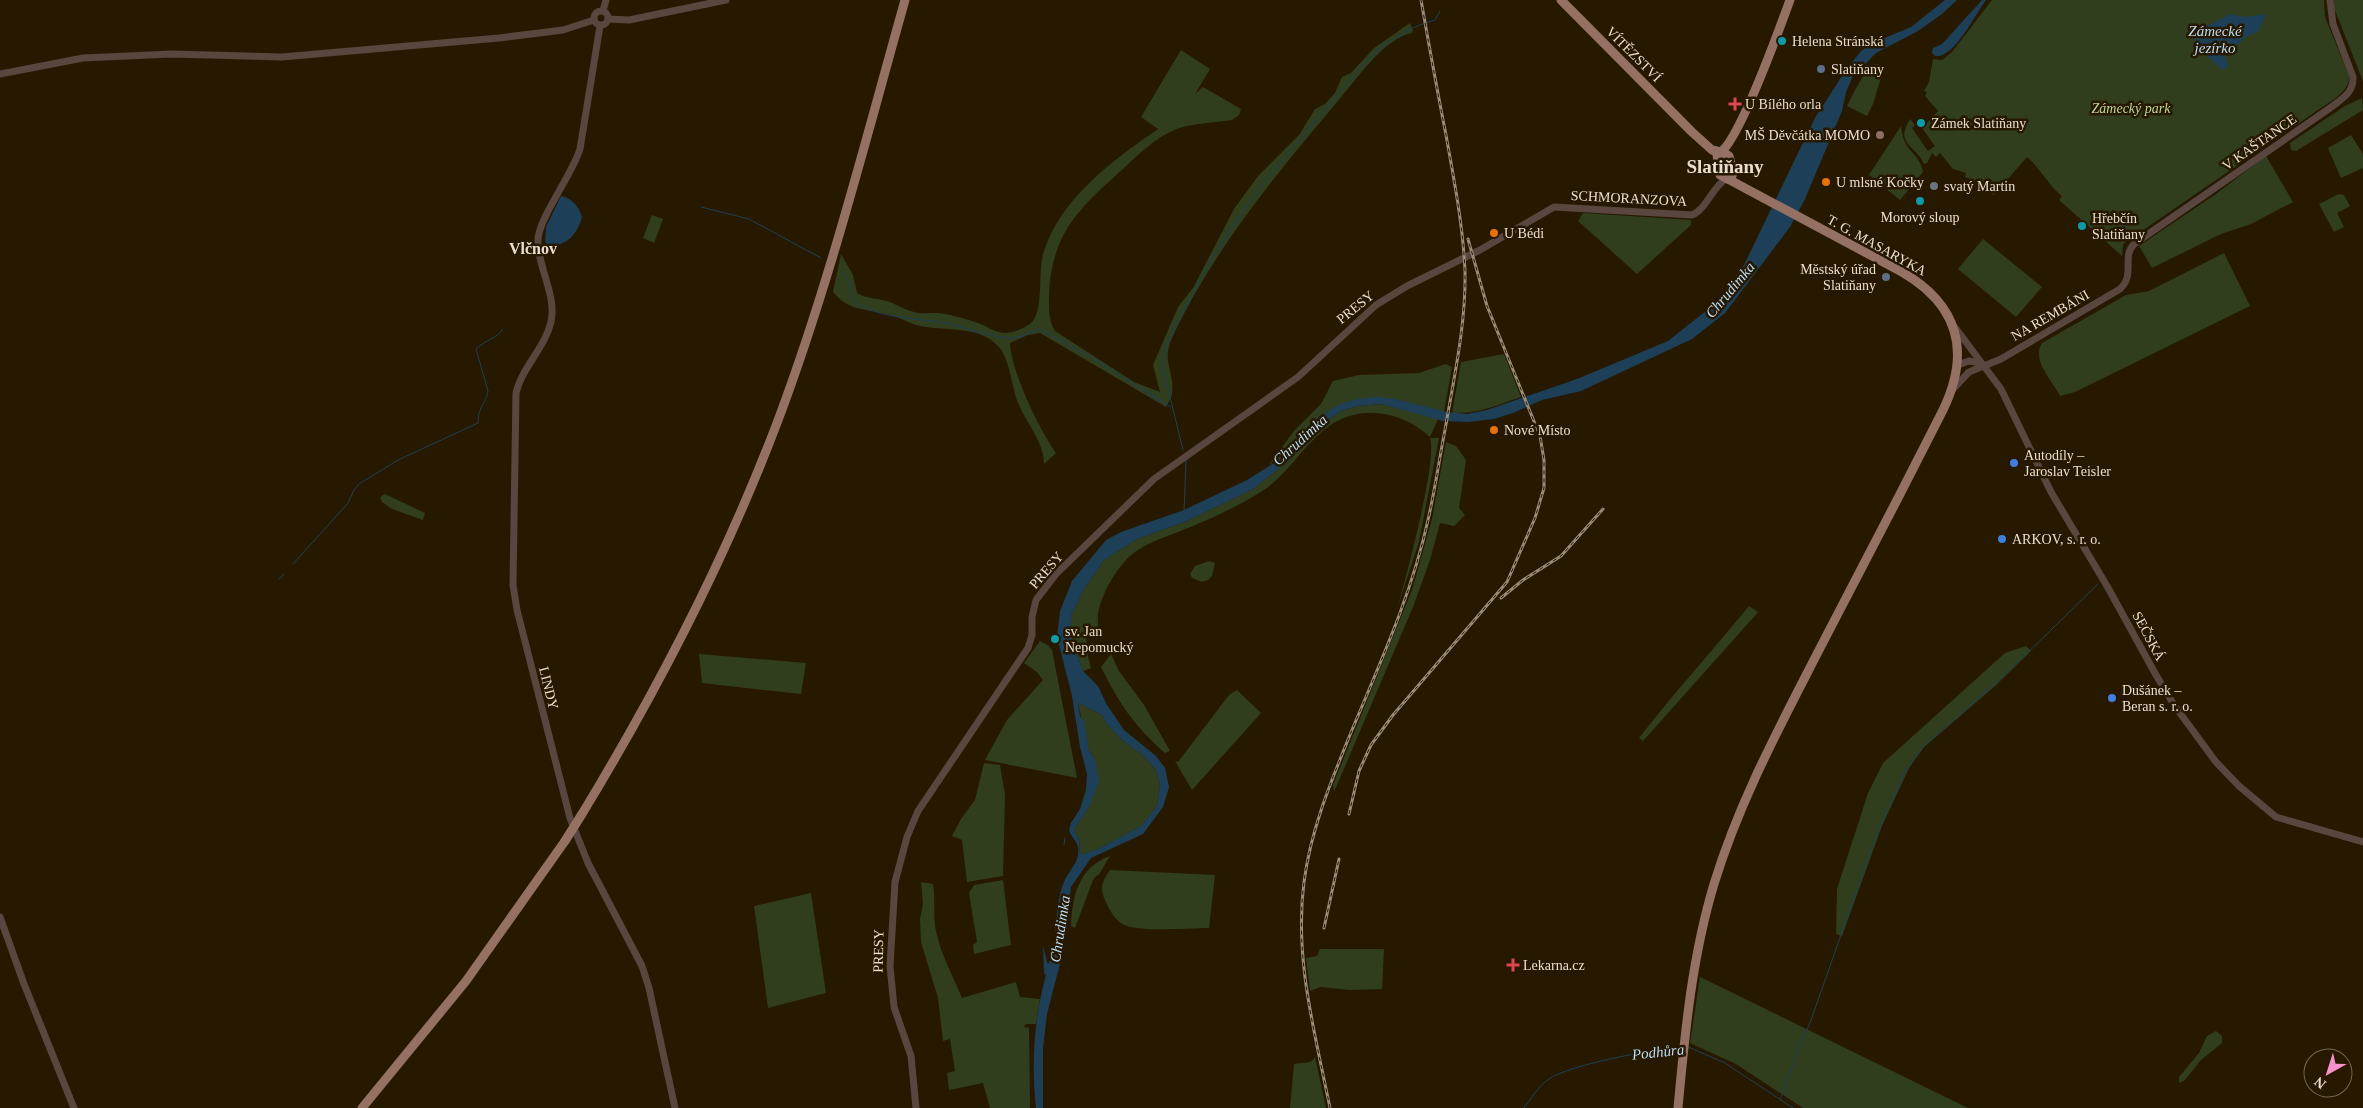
<svg xmlns="http://www.w3.org/2000/svg" width="2363" height="1108" font-family="'Times New Roman',serif">
	<style>
		.green { fill: #313e1e }
		.water { fill: #1d4058; fill-rule: evenodd }
		.lines { fill: none; stroke-linecap: round; stroke-linejoin: round }
		.stream { stroke: #1d4058; stroke-width: 1 }
		.minor { stroke: #58463f; stroke-width: 7 }
		.major { stroke: #947163; stroke-width: 9 }
		.rail-casing { stroke: #988b79; stroke-width: 3 }
		.rail { stroke: #271800; stroke-width: 1; stroke-dasharray: 4; stroke-linecap: butt }
		.major-bridge { stroke: #947163; stroke-width: 9 }
		.culture-dot { fill: #0f9aa8; stroke: #271800; stroke-width: 2 }
		.service-dot { fill: #5c6f8a; stroke: #271800; stroke-width: 2 }
		.health-dot { fill: #e0444e; stroke: #271800; stroke-width: 2 }
		.education-dot { fill: #8d6e63; stroke: #271800; stroke-width: 2 }
		.food-dot { fill: #e8710a; stroke: #271800; stroke-width: 2 }
		.worship-dot { fill: #6b7280; stroke: #271800; stroke-width: 2 }
		.shop-dot { fill: #3f7fe0; stroke: #271800; stroke-width: 2 }
		.labels { text-anchor: middle; stroke-width: 5; stroke-linejoin: round; paint-order: stroke }
		.poi-label { font-size: 14px; fill: #e9decf; stroke: #271800; text-anchor: start }
		.street-label { font-size: 14px; fill: #e9decf; stroke: #271800 }
		.park-label { font-size: 14px; font-style: italic; fill: #bbd698; stroke: #271800 }
		.water-label { font-size: 15px; font-style: italic; fill: #baddf9; stroke: #271800 }
		.quarter-label { font-size: 16px; font-weight: bold; fill: #e9decf; stroke: #271800 }
		.district-label { font-size: 19px; font-weight: bold; fill: #e9decf; stroke: #271800 }
	</style>
	<rect width="100%" height="100%" fill="#271800"/>
	<g class="green">
		<path d="M1992,0h332l1,17 24,59c2,15 -20,26 -31,34l-195,134 -1,12 -63,-56 3,-4c-14,-11 -21,-27 -35,-39l-33,38 -21,-15 -8,-3 1,-4 -13,-4 -13,-16 -4,4 -4,-4 -5,10 -3,1c-8,-19 -30,-19 -14,-45l5,6 -3,3 16,23 7,-5 -13,-18 16,-17 -13,-15 2,-4 -3,-1 5,-9 4,-23 9,1 10,-8z"/>
		<path d="M2334,0h29v81l-29,-73z"/>
		<path d="M1410,23l3,7 -1,3c-27,5 -53,43 -70,63 -63,75 -128,152 -170,242 -11,25 3,33 0,55 0,4 -4,10 -6,14l-126,-74 -12,2 -18,8c1,28 29,86 46,110l-12,11c0,-22 -17,-40 -25,-59 -8,-18 -8,-43 -20,-58 -20,-23 -57,-15 -83,-22 -10,-3 -18,-9 -29,-11 -21,-5 -39,-3 -54,-22l8,-38 12,21 4,18c10,6 22,5 33,9 9,4 18,9 28,11 9,1 18,-1 27,1 10,2 22,5 33,9 9,3 17,10 28,10 8,0 18,-5 24,-9 15,-11 7,-55 14,-73 18,-54 69,-91 114,-122l-17,-12 40,-67 29,19 -15,25 8,-7 38,22 -2,6 -7,5c-19,3 -43,3 -60,11 -19,9 -33,23 -48,37 -43,39 -72,63 -75,126 0,13 -1,26 6,37l79,51 26,10 -7,-27 25,-58 15,-19 41,-79 24,-33 41,-41 16,-26 10,-5 10,-11 7,-16 9,-4 23,-25z"/>
		<path d="M1878,64l6,4 -11,36 -6,12 -20,-10c6,-11 19,-42 31,-42z"/>
		<path d="M2362,98l1,12 -67,41 -5,-1 -1,-7 55,-37z"/>
		<path d="M1901,126c2,27 18,25 22,46l-23,28 -31,-25z"/>
		<path d="M2351,135l12,19v14l-22,10 -13,-30z"/>
		<path d="M2266,156l27,46 -42,22 -30,10 -69,34 -13,-22 77,-52z"/>
		<path d="M2339,194l5,1 6,11 -13,7 7,14 -10,5 -15,-28z"/>
		<path d="M1583,213l108,7v5l-54,49 -59,-53z"/>
		<path d="M652,215l11,4 -9,24 -11,-5z"/>
		<path d="M1983,239l59,48 -26,30 -58,-48z"/>
		<path d="M2224,253l26,53 -175,86 -15,4c-8,-16 -29,-36 -18,-53l84,-48 23,-4z"/>
		<path d="M1504,354l17,43c-24,8 -43,17 -69,16l9,-51z"/>
		<path d="M1446,364l6,3 -8,45 -49,-13 -56,6 -71,61 26,-35 27,-27 12,-23 26,-6 60,-2z"/>
		<path d="M1381,404l57,15 -8,18c-20,-19 -50,-29 -77,-22 -40,10 -57,53 -89,75 -22,14 -47,26 -71,36 -23,10 -50,16 -67,34 -13,14 -24,34 -28,53 -1,10 2,14 -3,22l-9,-1 1,18 4,16 -8,3 -12,-32v-23l13,-27 20,-29 33,-21 50,-18 66,-32 37,-29 25,-31 26,-18 17,-5z"/>
		<path d="M1430,438h9l-20,104 -22,67c8,-27 41,-151 33,-171z"/>
		<path d="M1446,442l10,4 10,14 -7,48 6,7 -11,11 -14,-3 -10,37 -17,47 -79,185 -1,-7 79,-195 20,-71z"/>
		<path d="M385,494l40,19 -2,7 -31,-11 -10,-7 -2,-5z"/>
		<path d="M1209,561l6,2 -3,13 -4,4 -6,2 -10,-4 -2,-4 5,-8z"/>
		<path d="M1749,606l9,6 -6,7 -109,122 -4,-3c35,-45 74,-88 110,-132z"/>
		<path d="M1040,641l9,5 3,4 25,128 -92,-18 22,-40 36,-40 -6,-8 -13,-9z"/>
		<path d="M2026,646l5,5 -37,36 -70,60 -15,21 -27,58 -40,110 -6,-2 1,-45 31,-96 15,-30 122,-110z"/>
		<path d="M699,654l107,9 -5,31 -99,-11z"/>
		<path d="M1111,654l8,17 25,34 26,46 -5,2c-31,-27 -46,-50 -64,-86z"/>
		<path d="M1237,690l24,23 -69,77 -17,-29 3,1 51,-67z"/>
		<path d="M1078,703l24,12 4,8 16,17 22,16 12,14 4,15 -3,21 -16,20 -43,23 -15,5 -3,-1 -1,-13 -5,-11 15,-22 6,-48 -6,-8z"/>
		<path d="M984,763l16,2 5,30 -2,81 -36,6 -5,-42 -10,-4 9,-17 14,-19z"/>
		<path d="M1110,856l-12,20 -1,-1 -4,5 -18,48 -4,-2c1,-30 8,-59 39,-70z"/>
		<path d="M1110,870l105,5 -6,53c-21,0 -62,4 -82,-2 -10,-3 -16,-13 -20,-22 -8,-15 -6,-21 3,-34z"/>
		<path d="M1003,880l8,65 -37,9 -1,-9 4,-3 -8,-49 5,-8z"/>
		<path d="M921,882l12,2c3,17 -1,35 4,51 5,22 17,43 25,63l54,-16 4,15 20,2 -4,25h-10l-2,3 5,1 1,80h-40l-7,-25 -34,7 -2,-17 8,-2 -5,-32 -7,2 -5,-43 -17,-56 -1,-23 3,-15z"/>
		<path d="M811,893l15,100 -58,15 -14,-102z"/>
		<path d="M1320,949h64l-2,40 -32,1 -29,-3 -11,4 -4,-33 11,-2z"/>
		<path d="M1700,977l268,131h-165l-67,-44 -46,-21z"/>
		<path d="M2216,1031l6,5v7l-21,17 -17,21 -5,2v-6l20,-24 8,-17z"/>
		<path d="M1315,1057l11,51h-36l4,-44c7,-2 17,1 21,-7z"/>
	</g>
	<g class="water">
		<path d="M1945,0h12l-15,14 -24,17 -42,22 -23,23 -7,16 -4,19 -37,88 -15,28 -65,86 -33,26 -111,52 -39,9 -29,13 -19,6 -26,3 -25,-1 -62,-17 -23,2 -17,5 -26,18 -25,31 -37,29 -66,32 -50,18 -33,21 -20,29 -13,27v23l12,32 15,15 9,19 17,25 32,26 9,12 4,19 -6,20 -20,27 -52,24 -20,29 -8,65 -16,62 -4,34v60h-7c-5,-45 -2,-89 10,-133l-2,-2 -1,-27 5,19c11,-25 5,-57 16,-83 4,-11 17,-21 14,-35 -1,-6 -7,-10 -9,-17l2,-7 9,-14 6,-20 1,-15 -7,-27 -8,-51 -15,-59 3,-26 12,-30 34,-41 15,-8 63,-22 63,-30 27,-17 41,-44 24,-14 18,-6 21,-2 17,2 52,13 20,2 20,-4 90,-31 91,-38 48,-38 28,-38 71,-147 30,-47 16,-20 9,-7 41,-17zM1078,703l24,12 4,8 16,17 22,16 12,14 4,15 -3,21 -16,20 -43,23 -15,5 -3,-1 -1,-13 -5,-11 15,-22 10,-25 -4,-23 -6,-8 -5,-30 -4,-5z"/>
		<path d="M1982,0h4c-10,13 -32,59 -51,56l-3,-3 1,-5 9,-4z"/>
		<path d="M2230,14l16,3 18,-3 1,2 -7,16 -13,5 -4,5 -14,9 -2,7 3,8 -5,4 -24,-21 -6,-13 2,-7 16,-5z"/>
		<path d="M561,196c11,2 18,11 21,21 -5,18 -14,27 -33,30l-4,-5 1,-15z"/>
	</g>
	<g class="lines">
		<g class="stream">
			<path d="M701,207l48,12 72,39"/>
			<path d="M841,271l6,6 6,23c23,19 65,18 93,23 18,4 47,15 64,15 10,0 20,-5 29,-9l50,27 82,51"/>
			<path d="M1183,450l-20,-82c0,-19 7,-30 15,-46 23,-45 48,-90 79,-130 32,-41 67,-80 100,-120 21,-24 47,-44 78,-52l5,-9"/>
			<path d="M1184,511l2,-51"/>
			<path d="M293,564l55,-61 6,-13 5,-6 39,-24 80,-37c0,-18 8,-18 10,-32l-12,-42c7,-8 22,-11 27,-20"/>
			<path d="M279,579l5,-5"/>
			<path d="M1064,845l1,-7"/>
			<path d="M1688,1047l37,16 68,45"/>
			<path d="M1780,1100l21,-58 9,-19 65,-185 29,-65 19,-26 86,-76 89,-87"/>
			<path d="M1524,1108c7,-9 15,-23 25,-29 20,-14 103,-30 130,-31"/>
		</g>
		<g class="minor">
			<circle cx="601" cy="18" r="7"/>
			<path d="M603,11l3,-11"/>
			<path d="M608,19l21,1 97,-20"/>
			<path d="M600,26l-20,123c-8,26 -40,67 -42,90 -1,28 19,55 13,83 -6,26 -29,45 -35,71l-3,192 4,25 53,208 18,45 54,103 7,22 26,120"/>
			<path d="M0,74l83,-16 88,-4 111,3 217,-19 64,-8 31,-10"/>
			<path d="M1954,326l47,63 50,103 56,94 49,89 18,30 42,57 23,24 37,31 87,25"/>
			<path d="M1958,365l11,-4 12,2"/>
			<path d="M1953,389l16,-17 32,-13 119,-70c16,-15 1,-31 14,-45l196,-136c11,-9 24,-15 23,-31l-20,-53 -3,-24"/>
			<path d="M0,917l24,67 50,124"/>
			<path d="M916,1108l-5,-52 -17,-49 -4,-41 5,-84 12,-45 11,-26 110,-163 4,-13v-18l4,-17 20,-26 98,-95 144,-102 78,-72 31,-19 73,-36 74,-43 138,8c14,-5 20,-28 34,-36"/>
		</g>
		<g class="major">
			<path d="M1561,0l131,132 20,18 9,2"/>
			<path d="M1721,152c20,-16 58,-122 69,-152"/>
			<path d="M1722,152l7,4 4,15 -1,5 -4,3 -8,-4 -3,-20z"/>
			<path d="M582,814c76,-125 143,-254 195,-391 52,-138 88,-281 128,-423"/>
			<path d="M362,1108l104,-127 99,-140"/>
			<path d="M1678,1108c7,-76 14,-151 36,-224 25,-82 65,-156 104,-232 42,-80 84,-161 125,-242 28,-58 16,-105 -41,-138l-174,-93"/>
		</g>
		<defs>
			<g id="rail">
				<path d="M1501,598l22,-18 38,-24 42,-47"/>
				<path d="M1349,814l10,-43 12,-26 22,-30 114,-133 28,-64 9,-30v-28l-4,-24 -53,-130 -19,-67"/>
				<path d="M1324,928l15,-69"/>
				<path d="M1330,1108c-15,-75 -36,-149 -26,-226 7,-54 28,-103 48,-152 29,-69 60,-137 76,-210 7,-30 11,-60 17,-90 9,-53 21,-105 20,-159 -2,-46 -11,-91 -19,-136 -9,-45 -17,-90 -25,-135"/>
			</g>
		</defs>
		<use href="#rail" class="rail-casing"/>
		<use href="#rail" class="rail"/>
		<path class="major-bridge" d="M565,841l17,-27"/>
	</g>
	<g class="culture-dot">
		<circle cx="1782" cy="41" r="5"/>
		<circle cx="1921" cy="123" r="5"/>
		<circle cx="1920" cy="201" r="5"/>
		<circle cx="2082" cy="226" r="5"/>
		<circle cx="1055" cy="639" r="5"/>
	</g>
	<g class="service-dot">
		<circle cx="1821" cy="69" r="5"/>
		<circle cx="1886" cy="277" r="5"/>
	</g>
	<g class="health-dot">
		<path d="M1732.5 96.5h5v5h5v5h-5v5h-5v-5h-5v-5h5z"/>
		<path d="M1510.5 957.5h5v5h5v5h-5v5h-5v-5h-5v-5h5z"/>
	</g>
	<circle class="education-dot" cx="1880" cy="135" r="5"/>
	<g class="food-dot">
		<circle cx="1826" cy="182" r="5"/>
		<circle cx="1494" cy="233" r="5"/>
		<circle cx="1494" cy="430" r="5"/>
	</g>
	<circle class="worship-dot" cx="1934" cy="186" r="5"/>
	<g class="shop-dot">
		<circle cx="2014" cy="463" r="5"/>
		<circle cx="2002" cy="539" r="5"/>
		<circle cx="2112" cy="698" r="5"/>
	</g>
	<g class="labels">
		<g class="poi-label">
			<text x="1792" y="46">Helena Stránská</text>
			<text x="1831" y="74">Slatiňany</text>
			<text x="1745" y="109">U Bílého orla</text>
			<text x="1931" y="128">Zámek Slatiňany</text>
			<text x="1870" y="140" text-anchor="end">MŠ Děvčátka MOMO</text>
			<text x="1836" y="187">U mlsné Kočky</text>
			<text x="1944" y="191">svatý Martin</text>
			<text x="1920" y="222" text-anchor="middle">Morový sloup</text>
			<text x="2092" y="223">Hřebčín<tspan x="2092" dy="16">Slatiňany</tspan></text>
			<text x="1504" y="238">U Bédi</text>
			<text x="1876" y="274" text-anchor="end">Městský úřad<tspan x="1876" dy="16">Slatiňany</tspan></text>
			<text x="1504" y="435">Nové Místo</text>
			<text x="2024" y="460">Autodíly –<tspan x="2024" dy="16">Jaroslav Teisler</tspan></text>
			<text x="2012" y="544">ARKOV, s. r. o.</text>
			<text x="1065" y="636">sv. Jan<tspan x="1065" dy="16">Nepomucký</tspan></text>
			<text x="2122" y="695">Dušánek –<tspan x="2122" dy="16">Beran s. r. o.</tspan></text>
			<text x="1523" y="970">Lekarna.cz</text>
		</g>
		<g class="street-label">
			<text transform="translate(1634 54) rotate(45)" y="5">VÍTĚZSTVÍ</text>
			<text transform="translate(2259 142) rotate(-35)" y="5">V KAŠTANCE</text>
			<text transform="translate(1629 198) rotate(3)" y="5">SCHMORANZOVA</text>
			<text transform="translate(1877 245) rotate(29)" y="5">T. G. MASARYKA</text>
			<text transform="translate(1355 307) rotate(-39)" y="5">PRESY</text>
			<text transform="translate(2050 315) rotate(-30)" y="5">NA REMBÁNI</text>
			<text transform="translate(1046 570) rotate(-49)" y="5">PRESY</text>
			<text transform="translate(2149 636) rotate(62)" y="5">SEČSKÁ</text>
			<text transform="translate(549 688) rotate(76)" y="5">LINDY</text>
			<text transform="translate(878 951) rotate(-89)" y="5">PRESY</text>
		</g>
		<g class="park-label">
			<text x="2131" y="113">Zámecký park</text>
		</g>
		<g class="water-label">
			<text x="2215" y="36">Zámecké<tspan x="2215" dy="17">jezírko</tspan></text>
			<text transform="translate(1730 290) rotate(-50)" y="5">Chrudimka</text>
			<text transform="translate(1300 440) rotate(-42)" y="5">Chrudimka</text>
			<text transform="translate(1060 929) rotate(-81)" y="5">Chrudimka</text>
			<text transform="translate(1658 1052) rotate(-6)" y="5">Podhůra</text>
		</g>
		<g class="quarter-label">
			<text x="533" y="254">Vlčnov</text>
		</g>
		<g class="district-label">
			<text x="1725" y="173">Slatiňany</text>
		</g>
	</g>
	<g transform="translate(2328 1073) rotate(219)"><circle r="24" fill="#271800" stroke="#756753"/>
	<path d="M0-4L9 19L0 12L-9 19Z" fill="#f890cb"/>
	<text y="-8" font-size="14" font-weight="bold" text-anchor="middle" fill="#e9decf">N</text>
	</g>
</svg>
